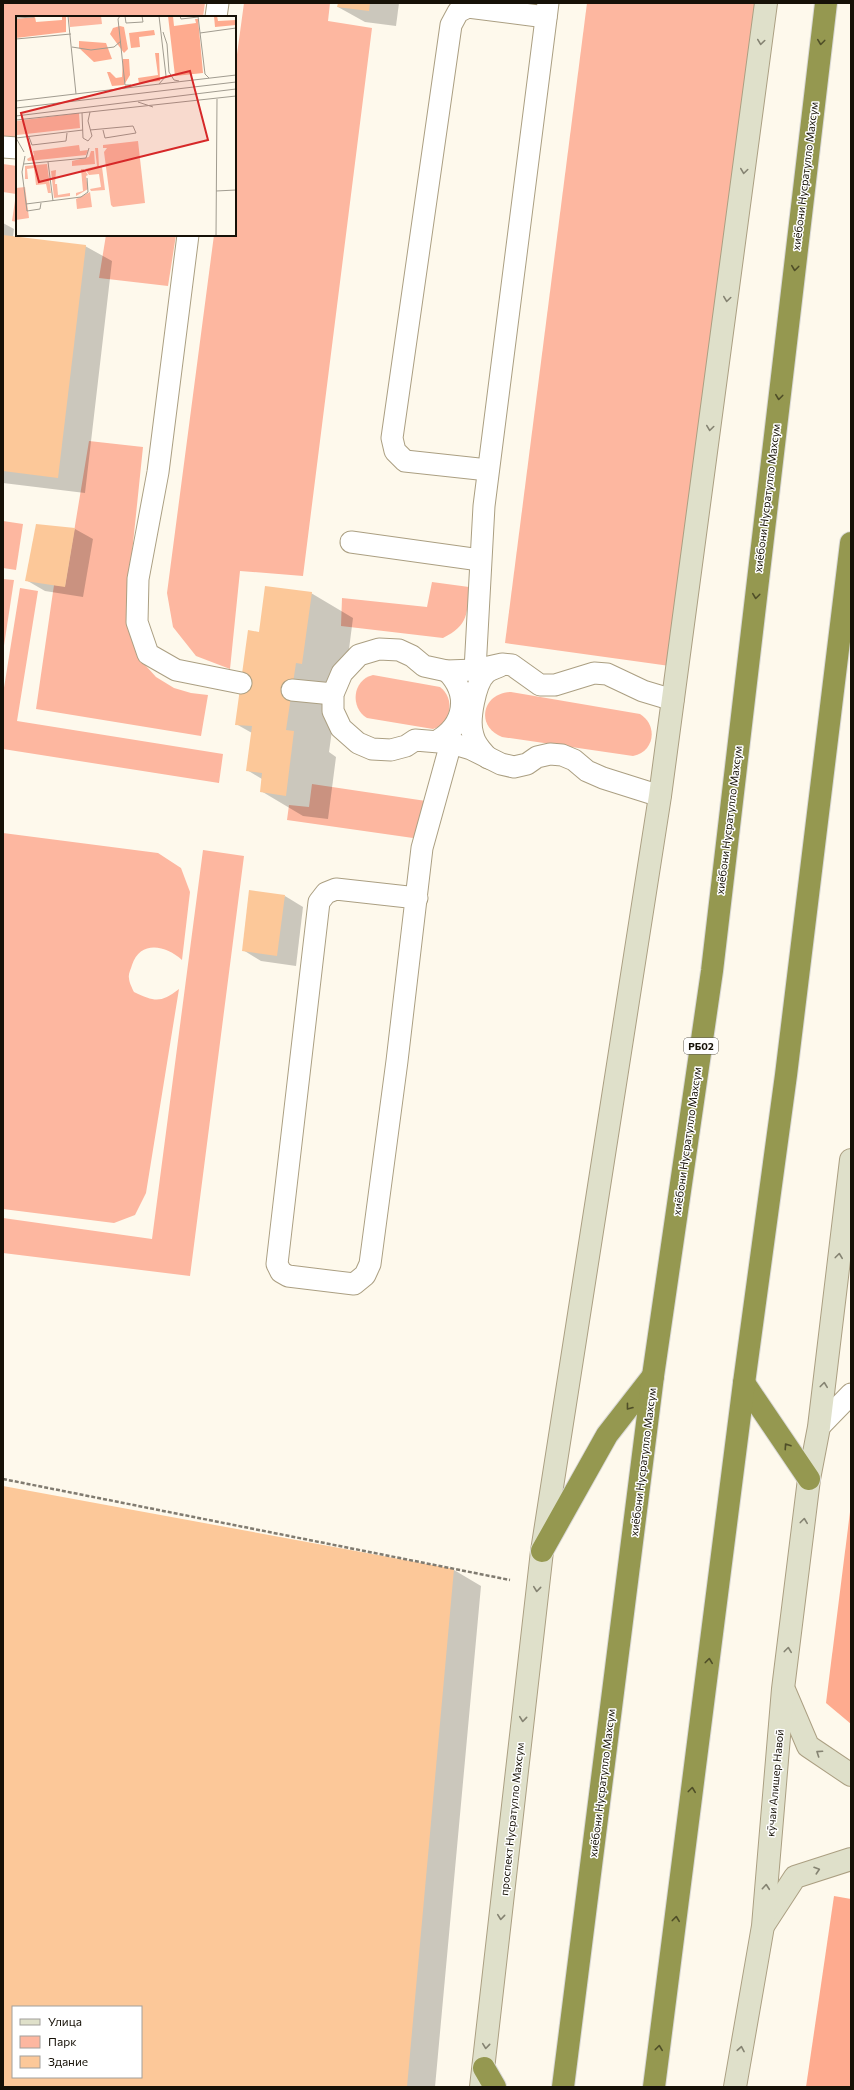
<svg xmlns="http://www.w3.org/2000/svg" width="854" height="2090" font-family="Commissioner,sans-serif">
	<style>
		.green { fill: #fdb7a0 }
		.forest { fill: #feab8f }
		.shadow { fill: #0003; fill-rule: evenodd }
		.building { fill: #fcc899; fill-rule: evenodd }
		.lines { fill: none; stroke-linecap: round; stroke-linejoin: round }
		.lane-casing { stroke: #ab9f82; stroke-width: 23 }
		.secondary-casing { stroke: #ab9f82; stroke-width: 24 }
		.highway-casing { stroke: #dad9d7; stroke-width: 24 }
		.path { stroke: #807b70; stroke-width: 2.5; stroke-dasharray: 4 2; stroke-linecap: butt }
		.lane { stroke: #fff; stroke-width: 21 }
		.secondary { stroke: #dfe0ca; stroke-width: 22 }
		.highway { stroke: #959850; stroke-width: 22 }
		.oneway { stroke: #858372 }
		.oneway2 { stroke: #4f4e28 }
		.labels { text-anchor: middle; stroke-width: 3; stroke-linejoin: round; paint-order: stroke }
		.shield { fill: #fff; stroke: #5c5851; stroke-width: 1 }
		.shield-label { font-size: 10px; font-weight: bold; fill: #161107 }
		.street-label { font-size: 11px; fill: #161107; stroke: #fff }
		.inset-road { fill: none; stroke: #a19c90; stroke-width: 1 }
		.view { fill: #d62828; fill-opacity: 0.15; stroke: #d62828; stroke-width: 2 }
		.inset-edge { fill: none; stroke: #161107; stroke-width: 2 }
	</style>
	<rect width="100%" height="100%" fill="#fef9ec"/>
	<g class="green">
		<path d="M3,3h202l-2,14h-186v123l-14,-2z"/>
		<path d="M244,3h86l-2,18 44,7 -69,548 -63,-5 -10,98 -34,-13 -23,-29 -6,-34 47,-358h21v-166z"/>
		<path d="M587,3h179l-89,664 -172,-24z"/>
		<path d="M3,164l14,2v56l-5,-1 4,-27 -13,-2z"/>
		<path d="M106,235h70l-8,51 -69,-8z"/>
		<path d="M89,441l54,6 -17,164 11,45 19,21 18,11 17,5 17,2 -7,41 -165,-27 18,-124 11,1z"/>
		<path d="M3,521l20,3 -7,46 -13,-2z"/>
		<path d="M3,579l11,1 -11,72z"/>
		<path d="M432,582l37,5c-2,27 0,38 -26,51l-102,-12 1,-28 85,9z"/>
		<path d="M20,588l18,3 -21,130 206,33 -4,29 -216,-34v-55z"/>
		<path d="M373,675l67,12c15,11 12,37 -7,42l-66,-11c-17,-10 -15,-38 6,-43z"/>
		<path d="M511,692l129,22c18,11 15,38 -7,42l-131,-19c-27,-11 -20,-44 9,-45z"/>
		<path d="M312,784l114,17 -6,38 -133,-19 2,-15 20,2z"/>
		<path d="M3,833l155,20 23,15 9,24 -8,68c-16,-15 -42,-20 -50,5 -1,4 -4,9 -3,13 0,4 3,10 5,14 21,10 27,11 45,-3l-33,204 -11,22 -21,8 -111,-14z"/>
		<path d="M203,850l41,6 -54,420 -187,-23v-35l149,21z"/>
	</g>
	<g class="forest">
		<path d="M851,1504v220l-25,-21z"/>
		<path d="M834,1896l17,3v188h-45z"/>
	</g>
	<g class="shadow">
		<path d="M339,3h60l-3,23 -31,-4 -27,-15z"/>
		<path d="M3,223l11,6 -1,8 72,9 27,15 -27,232 -82,-10z"/>
		<path d="M75,529l18,10 -10,58 -38,-6 -19,-11z"/>
		<path d="M311,593l42,25 -9,70 -6,-1 -9,65 7,5 -8,62 -25,-3 -42,-25 1,-12 -15,-9 5,-37 -16,-9 24,-91z"/>
		<path d="M285,896l18,11 -7,59 -35,-5 -18,-11z"/>
		<path d="M3,1487l451,83 27,16 -46,501h-432zM13,2007h128v70h-128z"/>
	</g>
	<g class="building">
		<path d="M338,3h32l-1,8 -32,-4z"/>
		<path d="M3,235l83,10 -28,233 -55,-7z"/>
		<path d="M36,524l39,4 -10,59 -40,-6z"/>
		<path d="M265,586l47,6 -10,72 -6,-1 -10,67 8,1 -8,65 -26,-4 2,-19 -16,-2 6,-45 -17,-1 13,-95 11,2z"/>
		<path d="M249,890l36,5 -8,61 -35,-5z"/>
		<path d="M3,1486l451,83 -47,518h-404zM13,2007h128v70h-128z"/>
	</g>
	<g class="lines">
		<defs>
			<g id="lane">
				<path d="M216,17l2,-14"/>
				<path d="M3,147l14,1"/>
				<path d="M188,235l-30,237 -20,107 -1,43 11,32 28,16 65,13"/>
				<path d="M488,470l-83,-9 -10,-10 -3,-13 59,-413 7,-13 10,-5 78,10"/>
				<path d="M351,542l129,18"/>
				<path d="M475,670l9,-164 64,-503"/>
				<path d="M292,690l41,4"/>
				<path d="M437,741c28,-16 33,-47 10,-70"/>
				<path d="M488,758c-6,-7 -13,-13 -15,-23 -5,-14 2,-52 13,-62 3,-3 10,-5 14,-7"/>
				<path d="M660,796l-57,-18 -16,-7 -13,-11 -12,-5 -12,-1 -13,3 -10,7 -13,3 -13,-3 -30,-15 -20,-6 -36,-3 -9,6 -15,4 -19,-1 -14,-6 -17,-15 -8,-17v-17l9,-21 17,-18 20,-6 20,1 13,6 12,10 23,5 28,-1 27,-6 10,1 28,20h15l39,-12 13,1 36,17 30,9"/>
				<path d="M417,898l-81,-9 -10,4 -7,9 -42,362 4,8 7,4 66,8 11,-9 5,-11 27,-203 25,-213 29,-105"/>
				<path d="M819,1427l32,-33"/>
			</g>
			<g id="secondary">
				<path d="M785,1692l23,54 43,29"/>
				<path d="M765,1923l30,-46 56,-18"/>
				<path d="M481,2087l61,-536 118,-755 106,-793"/>
				<path d="M735,2087l28,-161 20,-237 26,-210 10,-52 32,-267"/>
			</g>
			<g id="highway">
				<path d="M744,1383l65,96"/>
				<path d="M542,1551l65,-116 46,-59"/>
				<path d="M484,2068l11,19"/>
				<path d="M563,2087l90,-711 59,-405 114,-968"/>
				<path d="M654,2087l90,-704 42,-308 65,-532"/>
			</g>
		</defs>
		<use href="#lane" class="lane-casing"/>
		<use href="#secondary" class="secondary-casing"/>
		<use href="#highway" class="highway-casing"/>
		<path class="path" d="M3,1479l507,101"/>
		<use href="#lane" class="lane"/>
		<use href="#secondary" class="secondary"/>
		<use href="#highway" class="highway"/>
	</g>
	<defs><path id="oneway-chevron" d="M-2-3.5L2.5 0L-2 3.5" fill="none" stroke-width="1.6" stroke-linecap="round" stroke-linejoin="round"/></defs>
	<g class="oneway">
		<use href="#oneway-chevron" transform="translate(761 42) rotate(98)"/>
		<use href="#oneway-chevron" transform="translate(744 171) rotate(98)"/>
		<use href="#oneway-chevron" transform="translate(727 299) rotate(98)"/>
		<use href="#oneway-chevron" transform="translate(710 428) rotate(98)"/>
		<use href="#oneway-chevron" transform="translate(839 1256) rotate(-83)"/>
		<use href="#oneway-chevron" transform="translate(824 1385) rotate(-83)"/>
		<use href="#oneway-chevron" transform="translate(804 1521) rotate(-83)"/>
		<use href="#oneway-chevron" transform="translate(537 1589) rotate(96)"/>
		<use href="#oneway-chevron" transform="translate(788 1650) rotate(-83)"/>
		<use href="#oneway-chevron" transform="translate(523 1719) rotate(96)"/>
		<use href="#oneway-chevron" transform="translate(819 1753) rotate(-146)"/>
		<use href="#oneway-chevron" transform="translate(817 1870) rotate(-18)"/>
		<use href="#oneway-chevron" transform="translate(766 1887) rotate(-85)"/>
		<use href="#oneway-chevron" transform="translate(501 1917) rotate(96)"/>
		<use href="#oneway-chevron" transform="translate(486 2046) rotate(96)"/>
		<use href="#oneway-chevron" transform="translate(741 2049) rotate(-80)"/>
	</g>
	<g class="oneway2">
		<use href="#oneway-chevron" transform="translate(821 42) rotate(97)"/>
		<use href="#oneway-chevron" transform="translate(795 268) rotate(97)"/>
		<use href="#oneway-chevron" transform="translate(779 397) rotate(97)"/>
		<use href="#oneway-chevron" transform="translate(756 596) rotate(97)"/>
		<use href="#oneway-chevron" transform="translate(629 1407) rotate(128)"/>
		<use href="#oneway-chevron" transform="translate(787 1446) rotate(-124)"/>
		<use href="#oneway-chevron" transform="translate(709 1661) rotate(-83)"/>
		<use href="#oneway-chevron" transform="translate(692 1790) rotate(-83)"/>
		<use href="#oneway-chevron" transform="translate(676 1919) rotate(-83)"/>
		<use href="#oneway-chevron" transform="translate(659 2048) rotate(-83)"/>
	</g>
	<g class="labels">
		<rect class="shield" x="684" y="1038" width="34" height="16" rx="3"/>
		<g class="shield-label">
			<text x="701" y="1050">РБ02</text>
		</g>
		<g class="street-label">
			<text transform="translate(805 176) rotate(-83)" y="4">хиёбони Нусратулло Махсум</text>
			<text transform="translate(767 498) rotate(-83)" y="4">хиёбони Нусратулло Махсум</text>
			<text transform="translate(729 820) rotate(-83)" y="4">хиёбони Нусратулло Махсум</text>
			<text transform="translate(687 1141) rotate(-82)" y="4">хиёбони Нусратулло Махсум</text>
			<text transform="translate(643 1462) rotate(-83)" y="4">хиёбони Нусратулло Махсум</text>
			<text transform="translate(602 1783) rotate(-83)" y="4">хиёбони Нусратулло Махсум</text>
			<text transform="translate(775 1783) rotate(-85)" y="4">кӯчаи Алишер Навоӣ</text>
			<text transform="translate(512 1819) rotate(-84)" y="4">проспект Нусратулло Махсум</text>
		</g>
	</g>
	<g transform="translate(16 16)">
		<rect width="220" height="220" fill="#fef9ec"/>
		<path d="M53,0h32l1,8 -32,3zM63,97l1,15 -63,7 -1,-14zM122,125l7,62 -32,4 -2,-2 -7,-53 3,-4h-4v-3zM63,129l1,6 8,-1 -2,5 -58,6 -1,-2 7,-4 -1,-4zM79,132h3l1,19h3l3,23 -14,1 -1,-2 11,-2 -2,-13 -10,1 -4,-6 12,-3zM75,135h3l1,13 -23,2v-5l17,-4zM31,148l4,29h-3l-2,-9 -10,1 -2,-17 -7,1 1,10h-3v-13zM65,153h3l4,6 -2,1 2,13 -12,7v-3l7,-2zM40,154l-1,14h2l1,11 12,-2v3l-16,2 -3,-27zM9,171l4,31 -13,2v-32zM74,176l2,15 -15,2 -1,-10z" fill="#fdb7a0"/>
		<path d="M46,0h4v16l-50,6v-19l19,-2 1,5 26,-2zM152,0h5l1,10 22,-3 -1,-4h3l5,54 -28,3zM198,0h3l1,5 18,-1v5l-21,2zM104,10l4,1 4,22 -4,4 -14,-19 3,-6zM138,14l1,5 -16,2 1,10 -9,1 -2,-15zM63,25l27,2 6,16 -18,3 -15,-14zM139,37h4l1,28 -21,2 -1,-5 20,-3zM107,43h6l1,16 -6,10 -12,1 -5,-14h3l6,6 6,-1z" fill="#feab8f"/>
		<path class="inset-road" d="M52,0l8,78M104,0l-2,3 7,66h6M109,0l1,7 17,-1 -1,-6M143,0l7,60 -7,8M164,0l1,3 17,-2M182,0l7,58 4,4M0,2l18,-1M147,16l4,12 2,28 5,8 5,1M184,17l36,-5M0,23l55,-5M56,31l19,3 23,-3 7,-6M0,85l220,-26M122,86l15,5M0,92l220,-26M66,97l1,25 5,3 4,-5 -4,-15 2,-9M0,100l220,-27M0,104l220,-24M74,114l43,-4 3,7 -31,5 -2,-8M13,121l3,8 34,-4 1,-8M0,122l67,-8M0,122l8,14M9,140l-3,16 5,39 13,-2 1,-6M32,146l5,39M8,148l62,-6 3,-10M200,175l20,-1M10,188l55,-7 7,-5 -1,-14M200,220l1,-137"/>
		<path class="view" d="M174,55l18,69 -169,42 -18,-69z"/>
		<rect width="220" height="220" class="inset-edge"/>
	</g>
	<rect width="854" height="2090" fill="none" stroke="#161107" stroke-width="8"/>
	<rect x="12" y="2006" width="130" height="72" fill="#ffffff" stroke="#a2a09c"/>
	<rect x="20" y="2019" width="20" height="6" fill="#dfe0ca" stroke="#a2a09c"/>
	<text x="48" y="2026" font-size="12" fill="#161107">Улица</text>
	<rect x="20" y="2036" width="20" height="12" fill="#fdb7a0" stroke="#a2a09c"/>
	<text x="48" y="2046" font-size="12" fill="#161107">Парк</text>
	<rect x="20" y="2056" width="20" height="12" fill="#fcc899" stroke="#a2a09c"/>
	<text x="48" y="2066" font-size="12" fill="#161107">Здание</text>
</svg>
